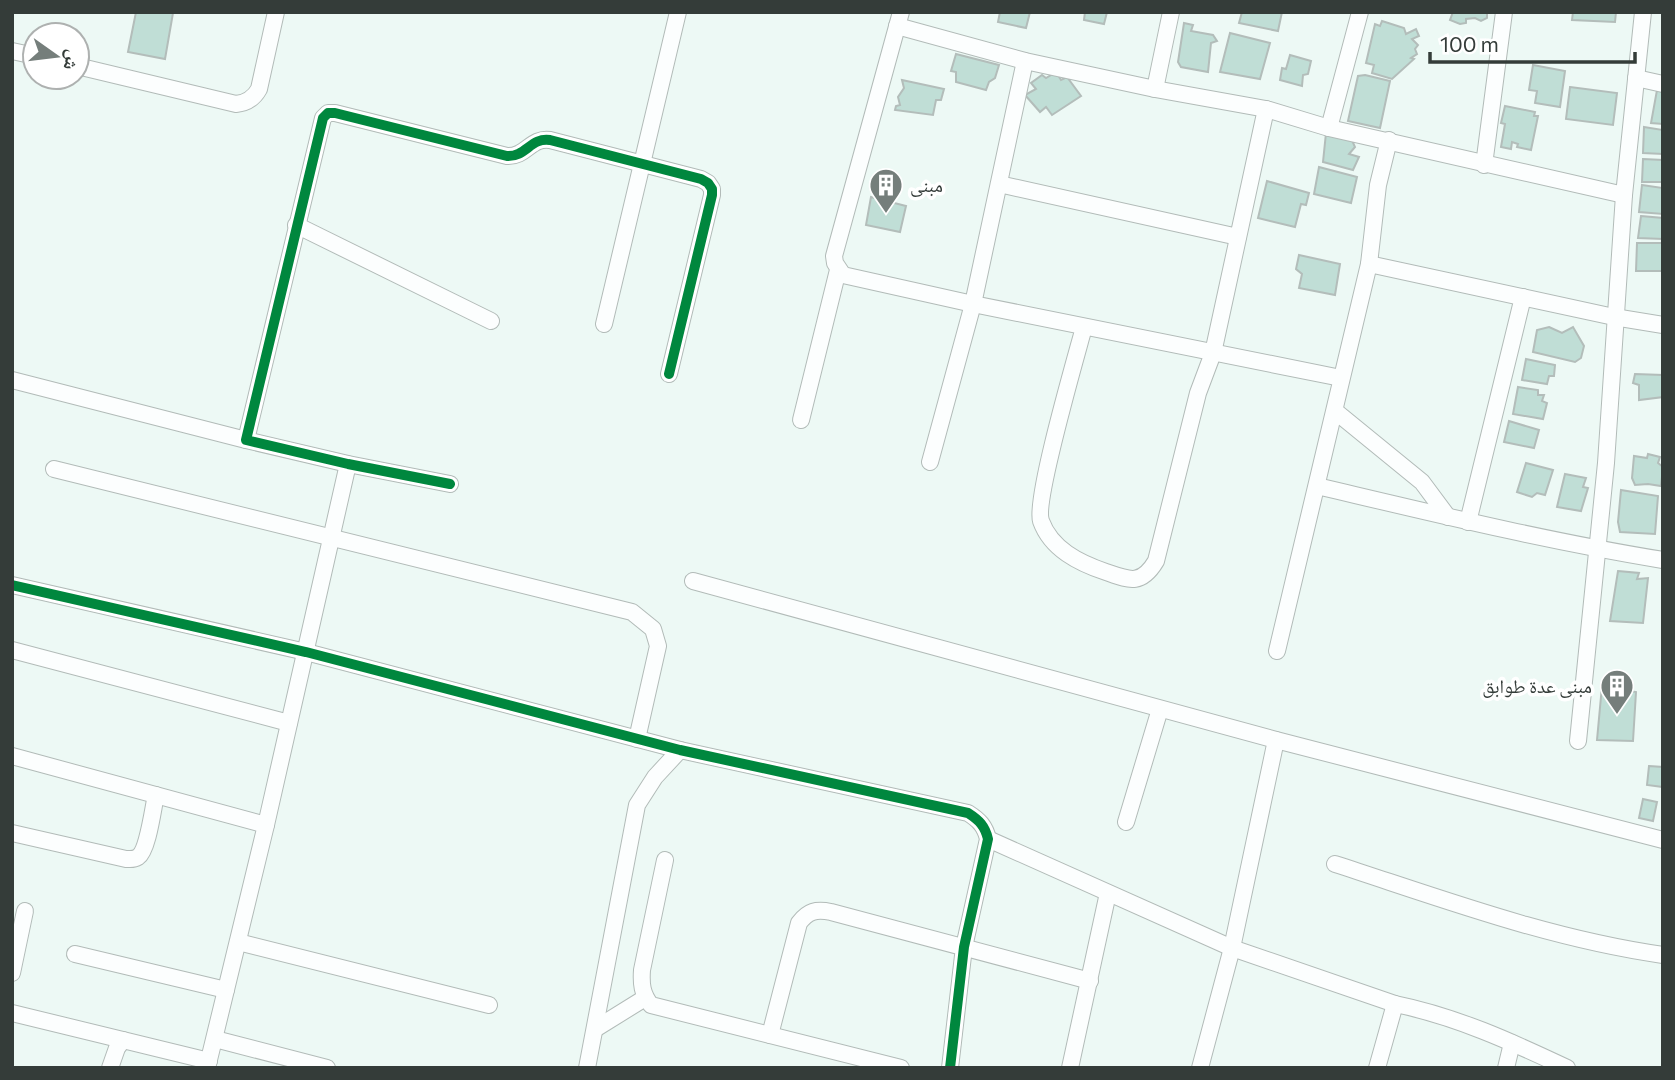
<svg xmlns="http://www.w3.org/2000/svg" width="1675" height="1080" font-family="Commissioner,'Noto Naskh Arabic',sans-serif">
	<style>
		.building { fill: #c0ded6; stroke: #b3bdba; stroke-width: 2 }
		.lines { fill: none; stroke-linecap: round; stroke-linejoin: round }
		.minor-casing { stroke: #b2bbb8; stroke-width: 18 }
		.minor { stroke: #fcfefe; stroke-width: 16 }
		.cycleway-casing { stroke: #fff; stroke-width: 15 }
		.cycleway { stroke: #00873e; stroke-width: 10 }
		.labels { text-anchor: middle; stroke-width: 7; stroke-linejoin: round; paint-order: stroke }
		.poi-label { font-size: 19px; fill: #343c39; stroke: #fff; text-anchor: start }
	</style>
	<rect width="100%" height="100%" fill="#edf9f5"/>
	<g class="building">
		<path d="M136,12l37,1 -8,46 -37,-7z"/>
		<path d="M1000,12h30l-4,16 -28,-6z"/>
		<path d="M1085,12h22l-3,12 -20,-4z"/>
		<path d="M1242,12h40l-4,19 -39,-8z"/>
		<path d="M1453,12h34v6l-6,3 -6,-3 -9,1v4l-6,1 -10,-4z"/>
		<path d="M1573,12h43l-1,10 -43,-2z"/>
		<path d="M1382,21l22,7 2,6 10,-5 3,7 -7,3 6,6 -3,4 2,5 -6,4 3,1 -22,20 -20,-6 2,-8 -8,-2 9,-39 5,2z"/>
		<path d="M1184,23l9,2 -2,6 22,4 4,6 -6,2 -3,29 -27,-5 -3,-5z"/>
		<path d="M1230,33l40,10 -10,36 -40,-7z"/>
		<path d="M956,54l43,11 -4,13 -6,4 -3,8 -30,-8v-10l-5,-1z"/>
		<path d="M1290,55l21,6 -3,13 -5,1 -1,11 -22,-6 2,-12 4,1z"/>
		<path d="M1533,65l32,6 -5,36 -25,-4 2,-12 -8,-1z"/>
		<path d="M1056,72l5,8 6,-3 14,19 -29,19 -6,-8 -6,5 -15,-17 11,-6 -5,-6 11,-8 4,3z"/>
		<path d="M1365,75l25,6 -10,47 -32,-7 10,-45z"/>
		<path d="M902,80l42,9 -3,11h-5l-3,15 -38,-5 1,-4 4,-1 -2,-8 6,-9z"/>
		<path d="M1570,87l47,6 -4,32 -47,-6z"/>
		<path d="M1657,90l6,2v32l-12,-1z"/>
		<path d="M1505,106l30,6 -1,4h4l-7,34 -14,-3 1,-3 -6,-2 -1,7 -10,-2 4,-23 -4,-1z"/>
		<path d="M1644,127l19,3v24l-20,-1z"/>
		<path d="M1326,133l25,5 4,9 -6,7 10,3 -6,13 -30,-8z"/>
		<path d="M1643,159l20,1v22h-21z"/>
		<path d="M1319,167l38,10 -6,26 -37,-9z"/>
		<path d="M1267,181l42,12 -3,12 -5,-1 -6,23 -37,-9z"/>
		<path d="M1642,185l21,3v26l-24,-2z"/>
		<path d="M871,197l35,9 -6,26 -34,-7z"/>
		<path d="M1641,216l22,2v21l-25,-1z"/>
		<path d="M1637,243h26v28h-27z"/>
		<path d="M1299,255l41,9 -5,31 -36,-7 3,-14 -6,-5z"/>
		<path d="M1549,327l13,6 11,-6 11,19 -3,12 -6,4 -42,-10 4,-22z"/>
		<path d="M1526,359l29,6 -1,11h-5l-2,8 -25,-4z"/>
		<path d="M1635,374l28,1v22l-24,3v-15l-6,-2z"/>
		<path d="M1518,387l20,3v5h6l-2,6 5,2 -4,16 -30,-5z"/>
		<path d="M1509,421l30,9 -5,18 -30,-6z"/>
		<path d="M1648,454l12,3 -2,6 5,4 -2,19 -13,-2 -13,1 -3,-7 2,-22 13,2z"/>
		<path d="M1526,463l27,7 -8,25 -8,-2 -5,4 -15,-5z"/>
		<path d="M1565,474l21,4 -3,9 5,1 -7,23 -24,-4z"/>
		<path d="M1621,490l37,6 -3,38 -35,-2 -2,-10z"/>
		<path d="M1618,571l21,2 -2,6 11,-1 -5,45 -33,-2z"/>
		<path d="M1602,686l34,6 -3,49 -36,-1z"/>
		<path d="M1649,766l14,1v20l-16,-2z"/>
		<path d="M1643,799l14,3 -4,19 -14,-3z"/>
	</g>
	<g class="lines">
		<defs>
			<g id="minor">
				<path d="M901,12l-67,244 1,7 8,12 130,29 368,74"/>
				<path d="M897,26l128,35 130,28 111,20 63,19 295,67"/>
				<path d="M12,51l23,5"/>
				<path d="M77,66l159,38c11,-1 18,-6 23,-15l17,-77"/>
				<path d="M1636,78l27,6"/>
				<path d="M1155,89l16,-77"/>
				<path d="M1329,128l31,-116"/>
				<path d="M1484,165l20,-153"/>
				<path d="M999,184l239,53"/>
				<path d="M296,225l195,96"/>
				<path d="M1369,264l245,53 49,8"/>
				<path d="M604,324l74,-312"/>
				<path d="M1084,327c-8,30 -50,174 -43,194 10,28 38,42 65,51 23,8 35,14 50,-11l42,-168 15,-40 53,-244"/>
				<path d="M12,380l234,60"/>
				<path d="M1335,411l87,71 26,35"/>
				<path d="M801,420l37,-150"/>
				<path d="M930,462l43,-158 52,-243"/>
				<path d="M54,469l578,143 21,17 5,17 -21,93"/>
				<path d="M450,484l-102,-20 -102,-24 77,-322 5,-5h7l172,43c19,1 24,-19 43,-16l151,39 7,4 4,6v6l-43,179"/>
				<path d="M1317,486c115,27 229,55 346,74"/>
				<path d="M1468,522l55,-225"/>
				<path d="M693,581l583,159 387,100"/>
				<path d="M12,585l294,67 374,98 288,63c11,7 17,13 20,26l-24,108 -14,121"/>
				<path d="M12,650l277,73"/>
				<path d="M1277,651l92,-387 9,-79 11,-45"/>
				<path d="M1578,741l28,-278 18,-268 19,-183"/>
				<path d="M12,756l254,69"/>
				<path d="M1126,822l34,-113"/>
				<path d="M12,833l114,26c5,0 7,1 12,-2 10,-7 15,-49 18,-62"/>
				<path d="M988,839l244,109 163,56c60,12 117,38 172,64"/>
				<path d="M665,860l-23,110c-1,14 0,24 9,35l250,63"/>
				<path d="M1335,864c108,35 215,75 328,91"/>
				<path d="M238,942l251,63"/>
				<path d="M75,954l151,36"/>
				<path d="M12,973l13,-62"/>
				<path d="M12,1013l197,48"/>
				<path d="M595,1029l50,-31"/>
				<path d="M770,1035l29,-112c9,-12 17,-14 32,-11l259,69"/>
				<path d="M215,1039l112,29"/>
				<path d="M110,1068l7,-20 6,-8"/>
				<path d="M207,1068l59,-243 82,-361"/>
				<path d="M587,1068l50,-263 18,-28 25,-27"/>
				<path d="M1070,1068l38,-175"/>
				<path d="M1200,1068l32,-120 44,-208"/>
				<path d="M1377,1068l18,-64"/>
				<path d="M1506,1068l6,-25"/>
			</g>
		</defs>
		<use href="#minor" class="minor-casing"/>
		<use href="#minor" class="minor"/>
		<defs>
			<g id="cycleway">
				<path d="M450,484l-102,-20 -102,-24 77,-322 5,-5h7l172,43c19,1 24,-19 43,-16l151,39 7,4 4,6v6l-43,179"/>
				<path d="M12,585l294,67 374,98 288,63c11,7 17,13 20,26l-24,108 -14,121"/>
			</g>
		</defs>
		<use href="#cycleway" class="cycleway-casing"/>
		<use href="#cycleway" class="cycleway"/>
	</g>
	<defs>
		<symbol id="building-pin" viewBox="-11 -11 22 30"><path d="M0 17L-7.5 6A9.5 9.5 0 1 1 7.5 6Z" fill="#757e7b" stroke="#fff"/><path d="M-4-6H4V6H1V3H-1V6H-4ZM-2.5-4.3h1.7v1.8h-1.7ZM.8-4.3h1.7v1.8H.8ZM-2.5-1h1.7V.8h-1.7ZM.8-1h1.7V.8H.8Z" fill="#fff"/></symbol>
	</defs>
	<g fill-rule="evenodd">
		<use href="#building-pin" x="867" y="166" width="38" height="52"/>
		<use href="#building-pin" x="1598" y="667" width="38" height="52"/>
	</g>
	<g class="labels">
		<g class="poi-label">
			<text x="910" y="192">مبنى</text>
			<text x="1592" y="693" text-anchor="end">مبنى عدة طوابق</text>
		</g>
	</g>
	<rect width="1675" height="1080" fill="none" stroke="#343c39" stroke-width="28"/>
	<g transform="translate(56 56) rotate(104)"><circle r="33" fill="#ffffff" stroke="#aeb1b0" stroke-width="2"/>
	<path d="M0-5L12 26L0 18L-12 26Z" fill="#757e7b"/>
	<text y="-10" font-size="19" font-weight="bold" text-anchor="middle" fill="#343c39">ش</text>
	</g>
	<path d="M1430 52v10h205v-10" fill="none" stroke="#343c39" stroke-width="3.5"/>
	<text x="1440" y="52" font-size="21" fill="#343c39" stroke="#ffffff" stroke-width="5" paint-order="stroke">100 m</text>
</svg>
